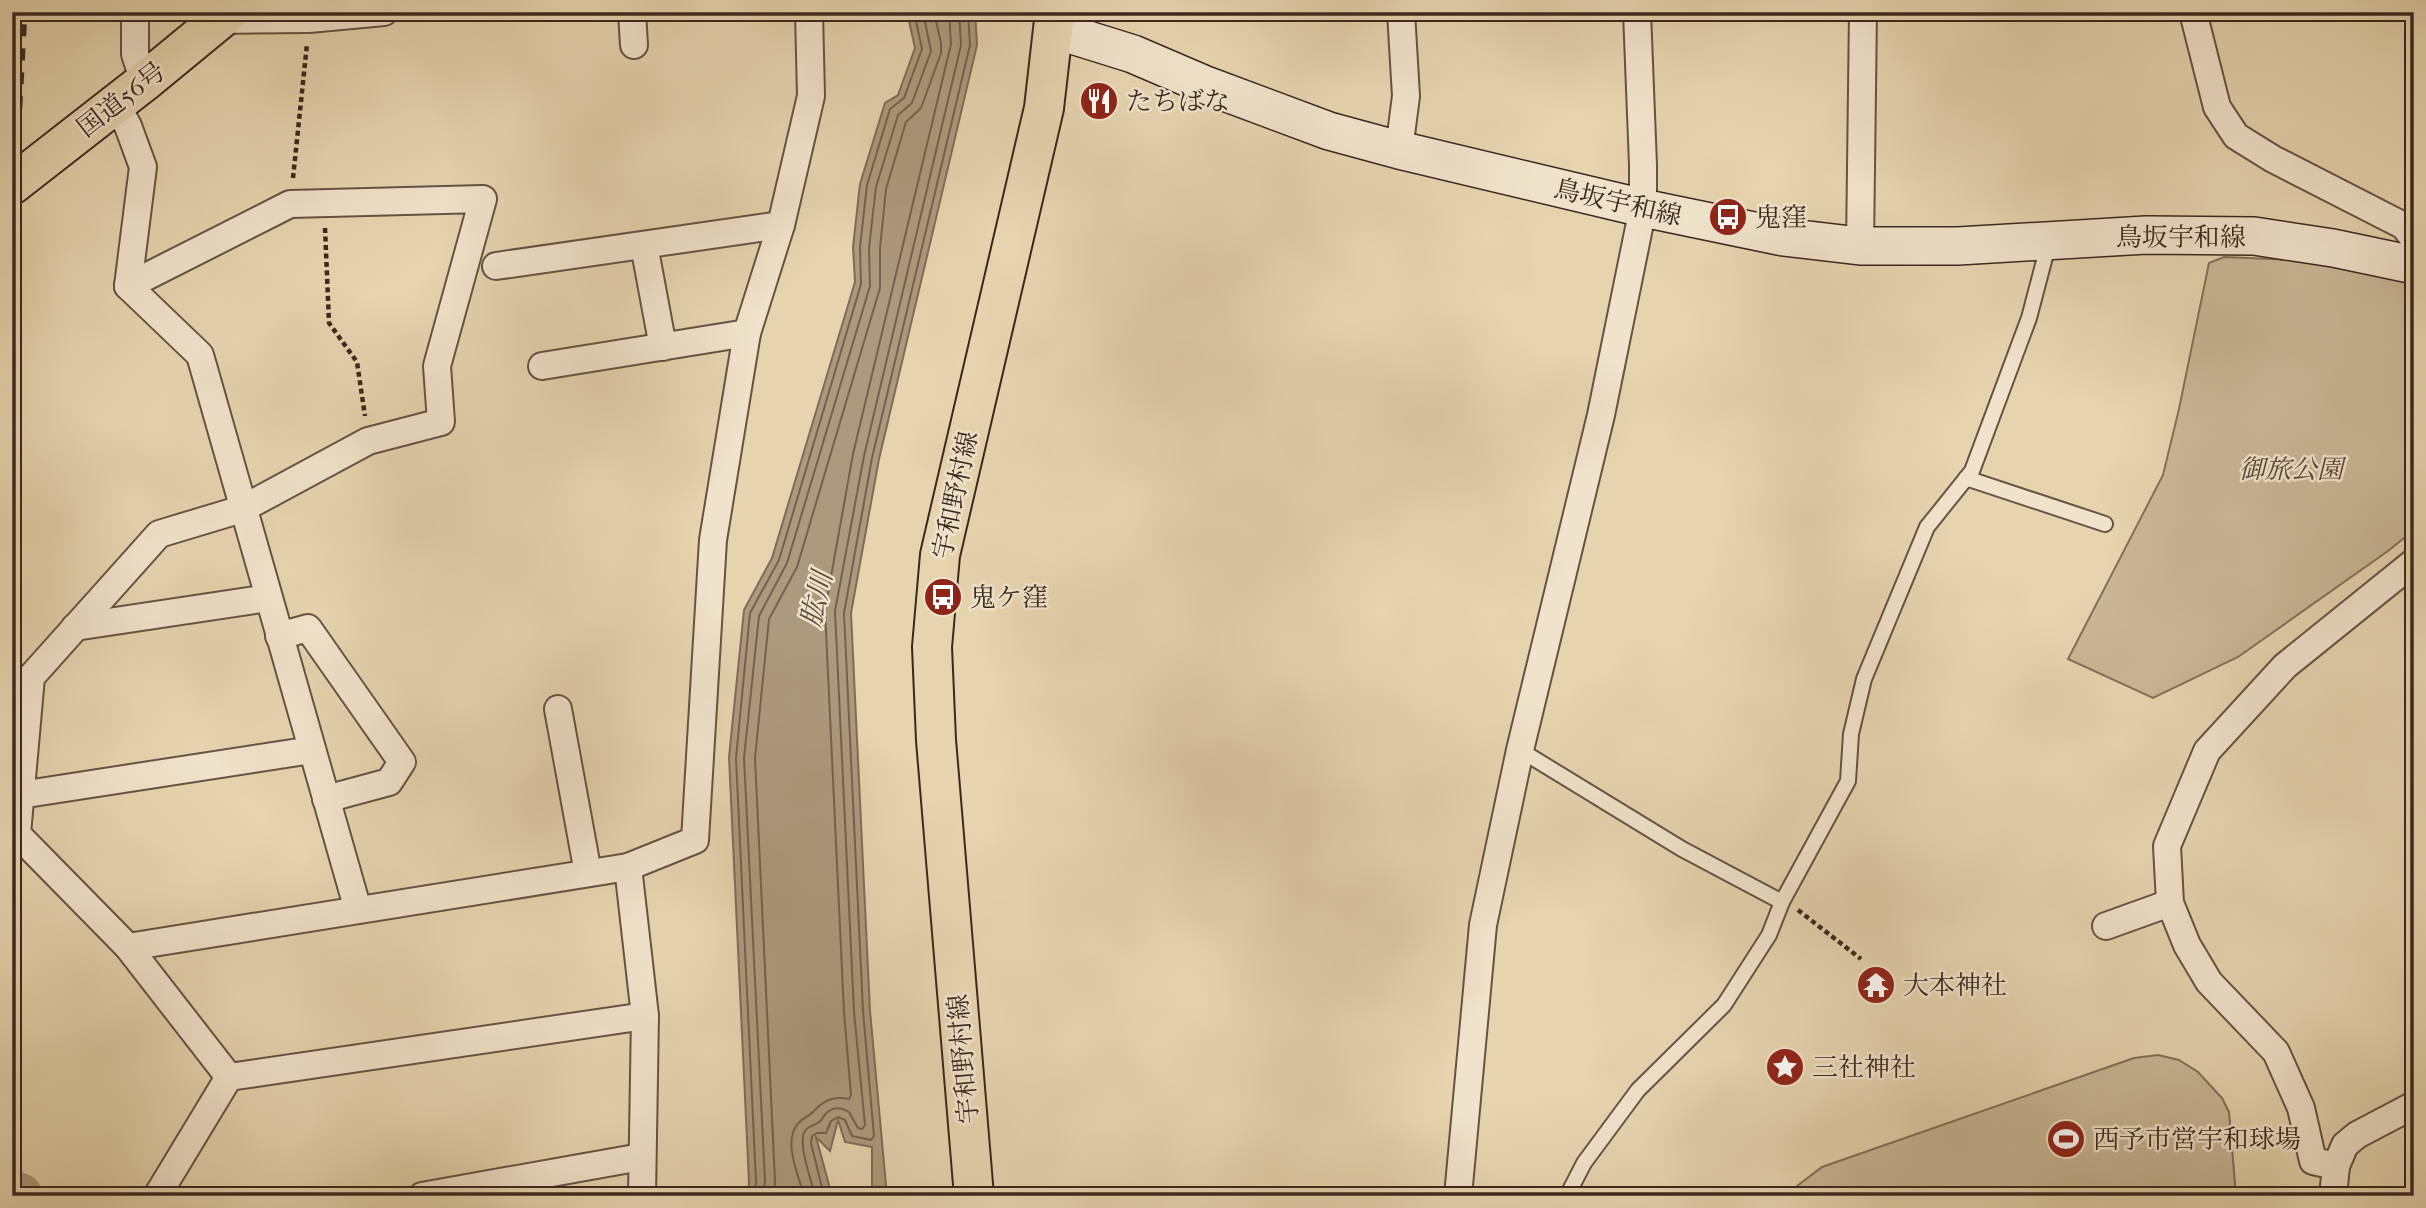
<svg xmlns="http://www.w3.org/2000/svg" width="2426" height="1208" font-family="'IM FELL French Canon','Noto Serif JP',serif">
	<style>
		.green { fill: #c9b797; stroke: #82705b; stroke-width: 2 }
		.water { fill: #ac9a7e; stroke: #7f6c58; stroke-width: 2 }
		.lines { fill: none; stroke-linecap: round; stroke-linejoin: round }
		.shore { stroke: #74614e; stroke-width: 2 }
		.river { stroke: #ac9a7e; stroke-width: 47 }
		.lane-casing { stroke: #665343; stroke-width: 18 }
		.street-casing { stroke: #665343; stroke-width: 30 }
		.secondary-casing { stroke: #3b281f; stroke-width: 40 }
		.primary-casing { stroke: #3b281f; stroke-width: 42 }
		.highway-casing { stroke: #3b281f; stroke-width: 42 }
		.path { stroke: #3b281f; stroke-width: 4.5; stroke-dasharray: 5 3.5; stroke-linecap: butt }
		.lane { stroke: #efe3cb; stroke-width: 14 }
		.street { stroke: #efe3cb; stroke-width: 26 }
		.secondary { stroke: #efe3cb; stroke-width: 37 }
		.primary { stroke: #e6d4af; stroke-width: 38 }
		.highway { stroke: #e6d4af; stroke-width: 38 }
		.rail { stroke: #3b281f; stroke-width: 5; stroke-dasharray: 12 12; stroke-linecap: butt }
		.labels { text-anchor: middle; stroke-width: 5; stroke-linejoin: round; paint-order: stroke }
		.street-label { font-size: 26px; fill: #3b281f; stroke: #efe3cb }
		.poi-label { font-size: 26px; fill: #3b281f; stroke: #efe3cb; text-anchor: start }
		.park-label { font-size: 26px; font-style: italic; fill: #574537; stroke: #efe3cb }
		.water-label { font-size: 28px; font-style: italic; fill: #5d4a3c; stroke: #efe3cb }
	</style>
	<rect width="100%" height="100%" fill="#e6d4af"/>
	<filter id="stains"><feTurbulence type="fractalNoise" baseFrequency=".00286" numOctaves="4"/><feColorMatrix values="0 0 0 0 .2 0 0 0 0 .09 0 0 0 0 .02 0 0 0 .5 -.17"/></filter>
	<radialGradient id="worn" r=".72"><stop offset=".6" stop-color="#630" stop-opacity="0"/><stop offset="1" stop-color="#630" stop-opacity=".3"/></radialGradient>
	<g class="green">
		<path d="M2224,257l95,4 95,16v253l-26,21 -150,106 -85,41 -85,-39 95,-184 16,-66 30,-146z"/>
		<path d="M2158,1055l21,5 19,12 24,26 7,14 7,84h-452l38,-29 312,-109z"/>
	</g>
	<path class="water" d="M907,12h68l2,33 -98,414 -28,154 19,398 17,185h-15v-49l-27,-5 -7,-22 -8,31 -14,-14 16,59h-84l1,-14 -20,-425 15,-147 28,-52 83,-276 -2,-35 7,-63 25,-81 13,-8 17,-47z"/>
	<g class="lines">
		<g class="shore">
			<path d="M755,1196l1,-14 -20,-424 14,-145 29,-53 82,-276 -1,-37 7,-62 23,-76 14,-11 18,-49 -8,-37"/>
			<path d="M763,1196l2,-15 -21,-423 15,-142 28,-53 83,-277 -1,-38 7,-61 22,-72 14,-12 19,-52 -8,-39"/>
			<path d="M774,1196l1,-15 -20,-423 14,-139 28,-52 83,-279v-40l6,-59 20,-67 15,-14 20,-55v-10l-7,-31"/>
			<path d="M804,1196c-5,-20 -21,-53 -7,-71 4,-7 12,-8 17,-14 10,-11 19,-15 35,-12l2,-4 -7,-83 -19,-402 28,-156 98,-410 -2,-32"/>
			<path d="M815,1196c-3,-14 -18,-53 -10,-65 5,-7 13,-5 17,-12 6,-11 16,-14 27,-7l9,16 4,1 3,-4 -11,-113 -19,-401 29,-155 97,-411 -2,-33"/>
			<path d="M824,1196l-13,-53 1,-7 5,-3h9l5,-12 7,-4 7,3 7,16 19,4 3,-4 -11,-125 -19,-398 28,-155 98,-413 -2,-33"/>
		</g>
		<path class="river" d="M12,1194l7,2"/>
		<defs>
			<g id="lane">
				<path d="M1966,478l139,46"/>
				<path d="M1520,750l162,99 100,53"/>
				<path d="M1567,1196l17,-33 54,-73 86,-85 45,-70 13,-33 66,-121 3,-47 13,-55 63,-152 45,-56 57,-153 20,-76"/>
			</g>
			<g id="street">
				<path d="M135,12v42l9,28"/>
				<path d="M632,12l2,33"/>
				<path d="M2193,12l24,95 19,29 37,23 131,67 10,13"/>
				<path d="M220,20l89,-1 75,-7"/>
				<path d="M115,103l13,23 15,41 -15,119"/>
				<path d="M1399,150l7,-54 -5,-84"/>
				<path d="M644,245l19,102"/>
				<path d="M1860,246l3,-234"/>
				<path d="M496,266l285,-41"/>
				<path d="M128,286l162,-82 193,-5 -46,167 4,56 -73,19 -126,68 -83,25 -128,143 -14,157 111,113 101,130 -72,119"/>
				<path d="M128,286l72,69 158,555"/>
				<path d="M542,366l205,-33"/>
				<path d="M75,627l193,-29"/>
				<path d="M279,636l29,-8 94,134 -13,20 -63,17"/>
				<path d="M558,709l30,164"/>
				<path d="M20,795l292,-45"/>
				<path d="M628,867l17,149 -3,180"/>
				<path d="M2106,926l64,-23"/>
				<path d="M128,947l500,-80 67,-27 18,-300 34,-207 34,-108 30,-129 -2,-84"/>
				<path d="M229,1077l416,-61"/>
				<path d="M2336,1166l9,-21 12,-10 57,-30"/>
				<path d="M422,1196l219,-39"/>
				<path d="M1458,1196l25,-271 37,-175 81,-335 42,-207v-43l-6,-153"/>
				<path d="M2333,1196l3,-30 -23,-5 -12,-53 -25,-56 -67,-70 -22,-37 -17,-42 -3,-57 40,-95 78,-85 129,-104"/>
			</g>
			<path id="secondary" d="M1053,29l80,25 70,30 126,47 70,19 244,58 140,29 77,9h98l188,-11 108,1 79,12 81,17"/>
			<path id="primary" d="M974,1196l-38,-456 -4,-93 8,-92 104,-447 11,-96"/>
			<path id="highway" d="M12,185l132,-103 85,-70"/>
		</defs>
		<use href="#lane" class="lane-casing"/>
		<use href="#street" class="street-casing"/>
		<use href="#secondary" class="secondary-casing"/>
		<use href="#primary" class="primary-casing"/>
		<use href="#highway" class="highway-casing"/>
		<g class="path">
			<path d="M293,178l14,-134"/>
			<path d="M325,228l4,95 28,39 8,54"/>
			<path d="M1798,910l63,49"/>
		</g>
		<use href="#lane" class="lane"/>
		<use href="#street" class="street"/>
		<use href="#secondary" class="secondary"/>
		<use href="#primary" class="primary"/>
		<use href="#highway" class="highway"/>
		<path class="rail" d="M12,252l13,-240"/>
	</g>
	<defs>
		<symbol id="restaurant-disc" viewBox="-11 -11 22 22"><circle r="9.5" fill="#8f2418" stroke="#efe3cb"/><path d="M-5-6h1v4h1v-4h1v4h1v-4h1v5L-1.5 .5V6h-2V.5L-5-1ZM5-6V6H3V1.5H1.5Q1.5-4 5-6Z" fill="#fff"/></symbol>
		<symbol id="bus-disc" viewBox="-11 -11 22 22"><circle r="9.5" fill="#8f2418" stroke="#efe3cb"/><path d="M-5-6H5V4H4V6H2V4H-2V6H-4V4H-5ZM-3.5-4V0h7V-4ZM-3.5 1.2v1.5H-2V1.2ZM2 1.2v1.5H3.5V1.2Z" fill="#fff"/></symbol>
		<symbol id="temple-disc" viewBox="-11 -11 22 22"><circle r="9.5" fill="#8f2418" stroke="#efe3cb"/><path d="M0-6L5-2H3V0L6.5 2.5H4V6H1.5V3h-3V6H-4V2.5H-6.5L-3 0V-2H-5Z" fill="#fff"/></symbol>
		<symbol id="sight-disc" viewBox="-11 -11 22 22"><circle r="9.5" fill="#8f2418" stroke="#efe3cb"/><path d="M0-6L1.8-2.2L6-1.7L2.9 1.2L3.7 5.4L0 3.3L-3.7 5.4L-2.9 1.2L-6-1.7L-1.8-2.2Z" fill="#fff"/></symbol>
		<symbol id="stadium-disc" viewBox="-11 -11 22 22"><circle r="9.5" fill="#8f2418" stroke="#efe3cb"/><path d="M0-5a6.5 5 0 1 0 0 10a6.5 5 0 1 0 0-10ZM-3.5-1.8h7v3.6h-7Z" fill="#fff"/></symbol>
	</defs>
	<g fill-rule="evenodd">
		<use href="#restaurant-disc" x="1077" y="79" width="44" height="44"/>
		<use href="#bus-disc" x="1706" y="195" width="44" height="44"/>
		<use href="#bus-disc" x="921" y="575" width="44" height="44"/>
		<use href="#temple-disc" x="1854" y="963" width="44" height="44"/>
		<use href="#sight-disc" x="1763" y="1045" width="44" height="44"/>
		<use href="#stadium-disc" x="2044" y="1117" width="44" height="44"/>
	</g>
	<g class="labels">
		<g class="street-label">
			<text transform="translate(121 99) rotate(-38)" y="9">国道56号</text>
			<text transform="translate(1618 202) rotate(13)" y="9">鳥坂宇和線</text>
			<text x="2181" y="246">鳥坂宇和線</text>
			<text transform="translate(955 495) rotate(-78)" y="9">宇和野村線</text>
			<text transform="translate(963 1059) rotate(-95)" y="9">宇和野村線</text>
		</g>
		<g class="poi-label">
			<text x="1126" y="110">たちばな</text>
			<text x="1755" y="226">鬼窪</text>
			<text x="970" y="606">鬼ケ窪</text>
			<text x="1903" y="994">大本神社</text>
			<text x="1812" y="1076">三社神社</text>
			<text x="2093" y="1148">西予市営宇和球場</text>
		</g>
		<g class="park-label">
			<text x="2291" y="478">御旅公園</text>
		</g>
		<g class="water-label">
			<text transform="translate(816 599) rotate(-77)" y="10">肱川</text>
		</g>
	</g>
	<rect width="2426" height="1208" fill="none" stroke="#e6d4af" stroke-width="42"/>
	<rect x="14" y="14" width="2398" height="1180" fill="none" stroke="#3b281f" stroke-width="3.5"/>
	<rect x="21" y="21" width="2384" height="1166" fill="none" stroke="#3b281f" stroke-width="2"/>
	<rect width="100%" height="100%" filter="url(#stains)"/>
	<rect width="100%" height="100%" fill="url(#worn)"/>
</svg>
